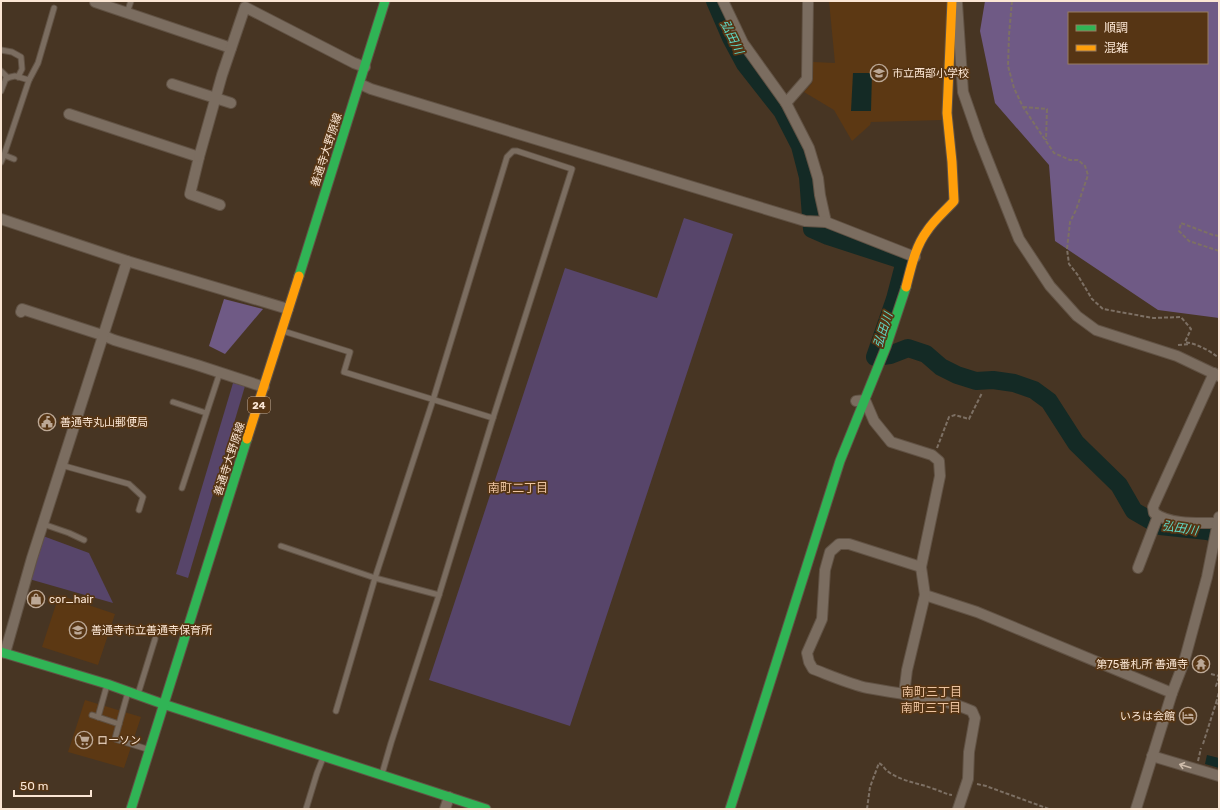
<svg xmlns="http://www.w3.org/2000/svg" width="1220" height="810" font-family="Rubik,'Noto Sans JP',sans-serif">
	<style>
		.built { fill: #5c3813 }
		.green { fill: #57456a }
		.forest { fill: #6f5a85; fill-rule: evenodd }
		.water { fill: #142a25 }
		.lines { fill: none; stroke-linecap: round; stroke-linejoin: round }
		.river { stroke: #142a25; stroke-width: 18 }
		.lane-casing { stroke: #615244; stroke-width: 7 }
		.street-casing { stroke: #615244; stroke-width: 12 }
		.fast-casing { stroke: #615244; stroke-width: 11 }
		.slow-casing { stroke: #615244; stroke-width: 11 }
		.path { stroke: #7d7064; stroke-width: 2; stroke-dasharray: 4 2; stroke-linecap: butt }
		.lane { stroke: #7b6d60; stroke-width: 5 }
		.street { stroke: #7b6d60; stroke-width: 10 }
		.fast { stroke: #30b455; stroke-width: 9 }
		.slow { stroke: #ff9f0a; stroke-width: 9 }
		.oneway { stroke: #cebcab }
		.labels { text-anchor: middle; stroke-width: 3.5; stroke-linejoin: round; paint-order: stroke }
		.shield { fill: #563514; stroke: #cab19a; stroke-width: 1 }
		.shield-label { font-size: 10px; font-weight: bold; fill: #fbe6d4 }
		.poi-label { font-size: 11px; fill: #fbe6d4; stroke: #563514; text-anchor: start }
		.street-label { font-size: 11px; fill: #fbe6d4; stroke: #563514 }
		.water-label { font-size: 12px; font-style: italic; fill: #5fd9c7; stroke: #563514 }
		.neighbourhood-label { font-size: 12px; fill: #ecc3a0; stroke: #563514 }
	</style>
	<rect width="100%" height="100%" fill="#473523"/>
	<g class="built">
		<path d="M829,1h119l-6,119 -71,2 -1,3 -18,16 -18,-31 -30,-18 8,-9 1,-21 22,1z"/>
		<path d="M59,595l56,19 -17,51 -56,-18z"/>
		<path d="M85,700l56,17 -17,51 -56,-16z"/>
	</g>
	<g class="green">
		<path d="M684,218l49,16 -163,492 -141,-46 136,-412 92,30z"/>
		<path d="M233,383l12,3 -57,192 -12,-4z"/>
		<path d="M43,536l46,17 24,50 -84,-24z"/>
	</g>
	<g class="forest">
		<path d="M985,1h234v317l-61,-8 -103,-69 -6,-76 -54,-62 -15,-72zM1069,13h138v50h-138z"/>
		<path d="M224,299l39,10 -38,45 -16,-8z"/>
	</g>
	<g class="water">
		<path d="M853,73h19l-1,38h-20z"/>
		<path d="M1207,755l12,3v10l-14,-4z"/>
	</g>
	<g class="lines">
		<path class="river" d="M715,1l16,37 14,26 37,47 18,35 8,31 4,52 16,7 77,25 -10,38 -20,58 15,-2 18,-7 18,6 15,13 16,8 19,6 17,-1 21,3 20,7 15,11 27,42 43,42 15,26 26,15 47,5 12,3"/>
		<defs>
			<g id="lane">
				<path d="M127,13l4,-12"/>
				<path d="M1,50l11,2 9,5 1,12 -4,8"/>
				<path d="M1,71l7,7"/>
				<path d="M29,80l9,-17 16,-55"/>
				<path d="M1,91l5,-13 9,-2 14,4 -25,75"/>
				<path d="M1,162l3,-7 10,4"/>
				<path d="M283,331l67,21 -6,20 149,46"/>
				<path d="M173,402l33,11"/>
				<path d="M61,465l68,19 14,13 -4,13"/>
				<path d="M182,488l38,-116"/>
				<path d="M43,524l26,9 15,7"/>
				<path d="M281,546l94,32 64,17"/>
				<path d="M138,694l17,-55"/>
				<path d="M336,711l39,-133 58,-178 74,-243 6,-6h4l55,18 -79,249 -54,177 -48,148 -9,31"/>
				<path d="M92,715l27,9 -4,15 32,10"/>
				<path d="M98,717l9,-32"/>
				<path d="M119,724l9,-32"/>
				<path d="M306,809l11,-36 6,-15"/>
			</g>
			<g id="street">
				<path d="M723,1l20,42 43,60 23,45 9,30 2,17 6,27"/>
				<path d="M95,2l136,46"/>
				<path d="M957,3l6,89 16,46 40,101 31,47 27,30 19,14 81,26 42,20"/>
				<path d="M172,84l59,19"/>
				<path d="M360,84l11,5 434,132 21,1 89,35"/>
				<path d="M786,103l21,-24 1,-78"/>
				<path d="M69,114l130,43 -9,37 30,11"/>
				<path d="M199,157l23,-82 23,-68 109,56 11,4"/>
				<path d="M1,219l126,42 161,48"/>
				<path d="M21,312l1,-3 80,26 12,5 83,25 67,22"/>
				<path d="M1214,373l-61,134 1,6c17,12 43,10 63,10"/>
				<path d="M856,401l9,-1 9,21 17,21 41,13 7,6 1,15 -19,91 4,28 52,17 195,81"/>
				<path d="M921,567l-72,-23h-10l-9,8 -5,18 -3,49 -15,34 2,9 4,7c16,6 39,16 55,19 35,7 71,8 104,23l3,7 -6,34 -1,27 -10,30"/>
				<path d="M1138,568l20,-52"/>
				<path d="M5,653l27,-95 95,-297"/>
				<path d="M904,694l3,-24 18,-75"/>
				<path d="M1152,756l67,20"/>
				<path d="M445,809l4,-12"/>
				<path d="M1136,809l36,-116 12,-31 23,-85 12,-60"/>
			</g>
			<g id="fast">
				<path d="M299,276l86,-275"/>
				<path d="M1,652l106,32 56,20 323,105"/>
				<path d="M131,809l116,-370"/>
				<path d="M730,809l110,-348 46,-114 20,-60"/>
			</g>
			<g id="slow">
				<path d="M906,287c5,-19 9,-40 21,-56 7,-11 18,-20 27,-30l-2,-39 -5,-49 5,-112"/>
				<path d="M247,439l52,-163"/>
			</g>
		</defs>
		<use href="#lane" class="lane-casing"/>
		<use href="#street" class="street-casing"/>
		<use href="#fast" class="fast-casing"/>
		<use href="#slow" class="slow-casing"/>
		<g class="path">
			<path d="M1012,1l-3,34 -1,31 6,22 9,19 31,46 16,7h8l7,6 3,9 -12,35 -6,12 -3,27 2,15 8,10 15,25 11,10 50,9 28,-1 10,12 -6,13c12,2 24,8 34,16"/>
			<path d="M1023,107l24,2 -1,31"/>
			<path d="M1219,236l-6,-1 -32,-12 -2,8 10,10 30,10"/>
			<path d="M1178,345l12,-1"/>
			<path d="M937,448l12,-31 6,-2 14,4 13,-26"/>
			<path d="M1211,674l8,2"/>
			<path d="M1219,677l-3,9 3,1"/>
			<path d="M1216,703l3,-11"/>
			<path d="M1203,744l13,-41 3,1"/>
			<path d="M1198,761l3,-13"/>
			<path d="M977,784l9,2 63,23"/>
			<path d="M867,809l3,-22 9,-24c4,2 6,7 11,10 14,9 29,10 44,16 7,2 11,5 18,6"/>
		</g>
		<use href="#lane" class="lane"/>
		<use href="#street" class="street"/>
		<use href="#fast" class="fast"/>
		<use href="#slow" class="slow"/>
	</g>
	<defs><path id="oneway-shaft" d="M-6 0H5M1.5-3L5.5 0L1.5 3" fill="none" stroke-width="1.6" stroke-linecap="round" stroke-linejoin="round"/></defs>
	<use class="oneway" href="#oneway-shaft" transform="translate(1185 766) rotate(-163)"/>
	<defs>
		<symbol id="school-ring" viewBox="-11 -11 22 22"><circle r="9.5" fill="#563514" stroke="#bca896" stroke-width="1.5"/><path d="M0-5L7-2L0 1L-7-2ZM-4 1L0 2.5L4 1V4Q0 6-4 4Z" fill="#bca896"/></symbol>
		<symbol id="civic-ring" viewBox="-11 -11 22 22"><circle r="9.5" fill="#563514" stroke="#bca896" stroke-width="1.5"/><path d="M-.6-6.5H3V-4.5H.6V-3L4-1V1h2V6H-6V1h2V-1L-.6-3ZM-1.2 2.5V6h2.4V2.5Z" fill="#bca896"/></symbol>
		<symbol id="shop-ring" viewBox="-11 -11 22 22"><circle r="9.5" fill="#563514" stroke="#bca896" stroke-width="1.5"/><path d="M-5-2.5h2.3a2.7 3.5 0 0 1 5.4 0H5L5.5 6h-11ZM-1.5-2.5h3a1.5 2.3 0 0 0-3 0Z" fill="#bca896"/></symbol>
		<symbol id="temple-ring" viewBox="-11 -11 22 22"><circle r="9.5" fill="#563514" stroke="#bca896" stroke-width="1.5"/><path d="M0-6L5-2H3V0L6.5 2.5H4V6H1.5V3h-3V6H-4V2.5H-6.5L-3 0V-2H-5Z" fill="#bca896"/></symbol>
		<symbol id="hotel-ring" viewBox="-11 -11 22 22"><circle r="9.5" fill="#563514" stroke="#bca896" stroke-width="1.5"/><path d="M-6-4.5h1.5V1H6V5H4.5V3h-9V5H-6ZM-4 0a1.8 1.8 0 1 1 3.6 0ZM.5 0V-2.5h3Q6-2.5 6 0Z" fill="#bca896"/></symbol>
		<symbol id="supermarket-ring" viewBox="-11 -11 22 22"><circle r="9.5" fill="#563514" stroke="#bca896" stroke-width="1.5"/><path d="M-6-5.5h2.5l.6 2H6L4.5 2H-2.5L-4.4-4H-6ZM-1.5 3.2a1.3 1.3 0 1 0 .1 0ZM3 3.2a1.3 1.3 0 1 0 .1 0Z" fill="#bca896"/></symbol>
	</defs>
	<g fill-rule="evenodd">
		<use href="#school-ring" x="869" y="63" width="20" height="20"/>
		<use href="#civic-ring" x="37" y="412" width="20" height="20"/>
		<use href="#shop-ring" x="26" y="589" width="20" height="20"/>
		<use href="#school-ring" x="68" y="620" width="20" height="20"/>
		<use href="#temple-ring" x="1191" y="654" width="20" height="20"/>
		<use href="#hotel-ring" x="1178" y="706" width="20" height="20"/>
		<use href="#supermarket-ring" x="74" y="730" width="20" height="20"/>
	</g>
	<g class="labels">
		<rect class="shield" x="248" y="397" width="22" height="16" rx="3"/>
		<g class="shield-label">
			<text x="259" y="409">24</text>
		</g>
		<g class="poi-label">
			<text x="892" y="77">市立西部小学校</text>
			<text x="60" y="426">善通寺丸山郵便局</text>
			<text x="49" y="603">cor_hair</text>
			<text x="91" y="634">善通寺市立善通寺保育所</text>
			<text x="1188" y="668" text-anchor="end">第75番札所 善通寺</text>
			<text x="1175" y="720" text-anchor="end">いろは会館</text>
			<text x="97" y="744">ローソン</text>
		</g>
		<g class="street-label">
			<text transform="translate(326 150) rotate(-72)" y="4">善通寺大野原線</text>
			<text transform="translate(229 459) rotate(-72)" y="4">善通寺大野原線</text>
		</g>
		<g class="water-label">
			<text transform="translate(732 37) rotate(64)" y="4">弘田川</text>
			<text transform="translate(883 330) rotate(-72)" y="4">弘田川</text>
			<text transform="translate(1180 528) rotate(9)" y="4">弘田川</text>
		</g>
		<g class="neighbourhood-label">
			<text x="518" y="492">南町二丁目</text>
			<text x="932" y="696">南町三丁目</text>
			<text x="931" y="712">南町三丁目</text>
		</g>
	</g>
	<rect width="1220" height="810" fill="none" stroke="#fbe6d4" stroke-width="4"/>
	<rect x="1068" y="12" width="140" height="52" fill="#563514" stroke="#987c61"/>
	<rect x="1076" y="25" width="20" height="6" fill="#30b455" stroke="#987c61"/>
	<text x="1104" y="32" font-size="12" fill="#fbe6d4">順調</text>
	<rect x="1076" y="45" width="20" height="6" fill="#ff9f0a" stroke="#987c61"/>
	<text x="1104" y="52" font-size="12" fill="#fbe6d4">混雑</text>
	<path d="M14 790v6h77v-6" fill="none" stroke="#fbe6d4" stroke-width="2"/>
	<text x="20" y="790" font-size="12" fill="#fbe6d4" stroke="#563514" stroke-width="3" paint-order="stroke">50 m</text>
</svg>
